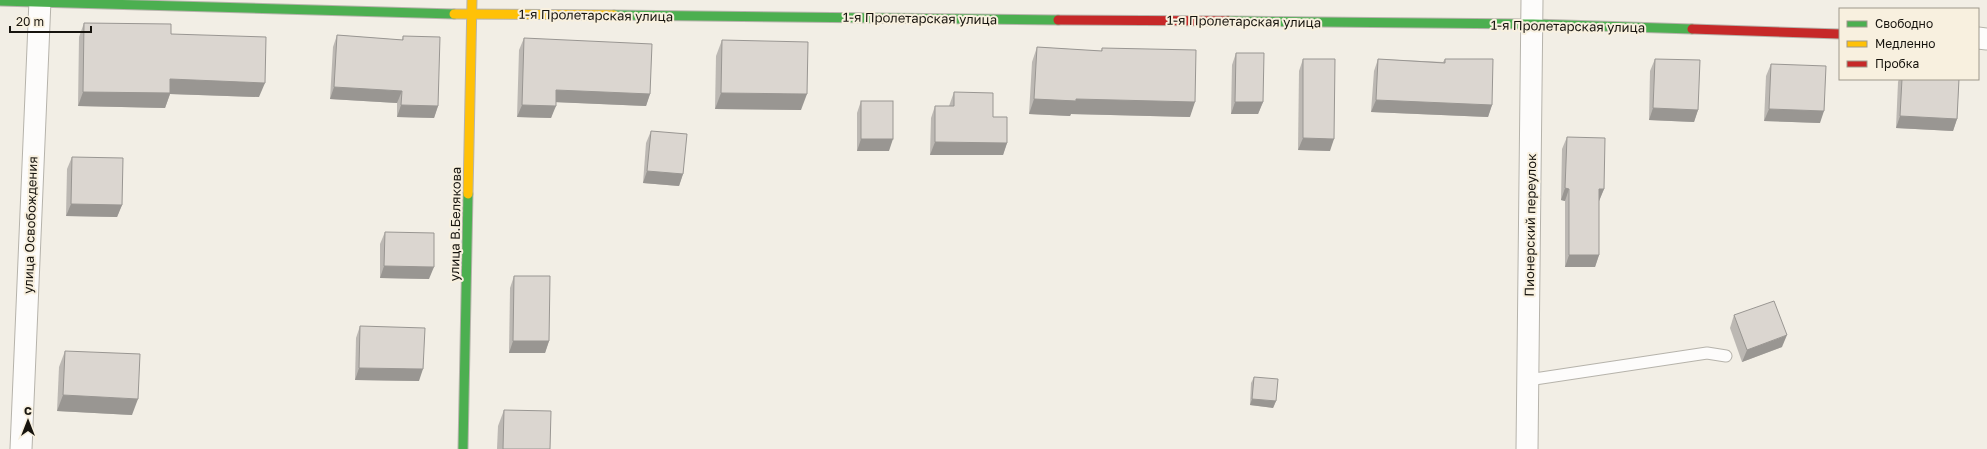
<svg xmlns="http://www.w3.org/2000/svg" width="1987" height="449" font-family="'Golos Text',sans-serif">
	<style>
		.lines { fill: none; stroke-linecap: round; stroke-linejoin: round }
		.lane-casing { stroke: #b6b3ab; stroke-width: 13 }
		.street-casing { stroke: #b6b3ab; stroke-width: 23 }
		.fast-casing { stroke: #b6b3ab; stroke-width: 11 }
		.slow-casing { stroke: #b6b3ab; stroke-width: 11 }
		.jam-casing { stroke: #b6b3ab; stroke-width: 11 }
		.lane { stroke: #fdfcfb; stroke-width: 11 }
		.street { stroke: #fdfcfb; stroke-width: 21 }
		.fast { stroke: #4caf50; stroke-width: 9 }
		.slow { stroke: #ffc107; stroke-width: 9 }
		.jam { stroke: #c62828; stroke-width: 9 }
		.wall { fill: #bcb8b3 }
		.shaded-wall { fill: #999692 }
		.building { fill: #dbd6d0; stroke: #999692 }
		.labels { text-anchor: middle; stroke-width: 4; stroke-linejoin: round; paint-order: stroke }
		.street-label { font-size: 13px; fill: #17140e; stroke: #f8f0df }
	</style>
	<rect width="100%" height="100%" fill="#f2eee5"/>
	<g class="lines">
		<defs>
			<path id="lane" d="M1528,380l179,-27 19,3"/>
			<g id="street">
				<path d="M1978,38l9,1"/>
				<path d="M21,449l19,-449"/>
				<path d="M1527,449l5,-449"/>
			</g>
			<g id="fast">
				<path d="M0,1l454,13"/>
				<path d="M614,15l444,5"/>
				<path d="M1228,21l305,3 159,5"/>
				<path d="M463,449l5,-255"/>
			</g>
			<g id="slow">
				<path d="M454,14l160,1"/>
				<path d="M468,194l4,-194"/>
			</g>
			<g id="jam">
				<path d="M1058,20l170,1"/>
				<path d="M1692,29l148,5"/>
			</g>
		</defs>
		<use href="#lane" class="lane-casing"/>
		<use href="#street" class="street-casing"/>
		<use href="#fast" class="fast-casing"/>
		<use href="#slow" class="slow-casing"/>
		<use href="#jam" class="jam-casing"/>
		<use href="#lane" class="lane"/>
		<use href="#street" class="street"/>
		<use href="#fast" class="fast"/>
		<use href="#slow" class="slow"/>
		<use href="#jam" class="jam"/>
	</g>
	<g class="wall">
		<path d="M84,23l87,11 88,63 -89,-3 -5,14 -87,-2 1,-69z"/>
		<path d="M337,35l65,5 1,-4 35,70 -4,12 -37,-1v-14l-67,-4 3,-52z"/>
		<path d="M524,38l126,56 -4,12 -90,-4 -5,16 -34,-1 2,-67z"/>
		<path d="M722,40l79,70 -86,-1 1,-53z"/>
		<path d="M1037,47l64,4 1,-3 88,69 -119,-3 -1,2 -41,-2 3,-52z"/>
		<path d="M1236,53l27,49 -5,12h-27l1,-49z"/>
		<path d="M1303,59l27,92 -32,-1 1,-79z"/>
		<path d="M1378,59l65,3 2,-3 47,46 -4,12 -117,-5 3,-41z"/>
		<path d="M1655,59l43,51 -4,12 -45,-2 1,-49z"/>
		<path d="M1771,64l49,59 -56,-2 2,-45z"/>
		<path d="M1899,79h60l-2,40 -4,12 -57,-3 2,-46z"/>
		<path d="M954,92l39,25 14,26 -4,12h-73l1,-37 4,-12h14z"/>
		<path d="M861,101l28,50h-32v-38z"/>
		<path d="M651,131l32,43 -4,12 -36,-3 3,-40z"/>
		<path d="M1567,137l37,52 -5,12v54l-4,12h-30v-66l-4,-1 1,-51z"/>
		<path d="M72,157l50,48 -5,12 -51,-1 1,-47z"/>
		<path d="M385,232l44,47 -49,-1v-34z"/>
		<path d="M514,276l35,65 -4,12h-36l1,-65z"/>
		<path d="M1734,315l48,32 -40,15 -12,-34z"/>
		<path d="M360,326l59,55 -64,-1 1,-42z"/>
		<path d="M65,351l67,64 -75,-4 2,-44z"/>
		<path d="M1254,377l22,24 -3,7 -23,-3 1,-22z"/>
		<path d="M504,410l46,39h-53l1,-23z"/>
	</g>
	<g class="shaded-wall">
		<path d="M170,79l95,4 -6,14 -89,-3 -5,14 -87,-2 5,-14z"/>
		<path d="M334,87l68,4 -5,12 -67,-4z"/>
		<path d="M556,90l94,4 -4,12 -94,-4z"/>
		<path d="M721,93l86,1 -6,16 -86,-1z"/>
		<path d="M1034,99h42l119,3 -5,15 -119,-3 -1,2 -41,-2z"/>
		<path d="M1376,100l116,5 -4,12 -117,-5z"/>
		<path d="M1235,102h28l-5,12h-27z"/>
		<path d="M401,105l37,1 -4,12 -37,-1z"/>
		<path d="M522,105l34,1 -5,12 -34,-1z"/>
		<path d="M1653,108l45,2 -4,12 -45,-2z"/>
		<path d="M1769,109l55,2 -4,12 -56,-2z"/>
		<path d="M1900,116l57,3 -4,12 -57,-3z"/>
		<path d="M1303,138l31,1 -4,12 -32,-1z"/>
		<path d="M861,139h32l-4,12h-32z"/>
		<path d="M935,142l72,1 -4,12h-73z"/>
		<path d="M647,171l36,3 -4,12 -36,-3z"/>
		<path d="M1565,188l4,1 -4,12 -4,-1z"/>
		<path d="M1599,189h5l-5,12h-4z"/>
		<path d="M71,204l51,1 -5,12 -51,-1z"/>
		<path d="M1569,255h30l-4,12h-30z"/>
		<path d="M384,266l50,1 -5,12 -49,-1z"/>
		<path d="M1787,335l-5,12 -40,15 5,-12z"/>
		<path d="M513,341h36l-4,12h-36z"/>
		<path d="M359,368l64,1 -4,12 -64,-1z"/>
		<path d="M63,395l75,4 -6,16 -75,-4z"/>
		<path d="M1252,399l24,2 -3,7 -23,-3z"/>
	</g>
	<g class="building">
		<path d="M84,23l87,1v10l95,3 -1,46 -95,-4v14l-87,-1z"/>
		<path d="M337,35l66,5v-4l37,1 -2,69 -37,-1 1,-14 -68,-4z"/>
		<path d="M524,38l128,6 -2,50 -94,-4v16l-34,-1z"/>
		<path d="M722,40l86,2 -1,52 -86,-1z"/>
		<path d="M1037,47l65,4v-3l94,2 -1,52 -119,-3v2l-42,-2z"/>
		<path d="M1236,53h28l-1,49h-28z"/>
		<path d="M1303,59h32l-1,80 -31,-1z"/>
		<path d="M1378,59l67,4v-4h48l-1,46 -116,-5z"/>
		<path d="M1655,59l45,1 -2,50 -45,-2z"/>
		<path d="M1771,64l55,2 -2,45 -55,-2z"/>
		<path d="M1902,79h57l-2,40 -57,-3z"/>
		<path d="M954,92l39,1v24h14v26l-72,-1v-36h19z"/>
		<rect x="861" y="101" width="32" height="38"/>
		<path d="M651,131l36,3 -4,40 -36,-3z"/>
		<path d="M1567,137l38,1 -1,51h-5v66h-30v-66l-4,-1z"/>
		<path d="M72,157l51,1 -1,47 -51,-1z"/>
		<path d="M385,232l49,1v34l-50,-1z"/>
		<path d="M514,276h36l-1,65h-36z"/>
		<path d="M1774,301l13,34 -40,15 -13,-35z"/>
		<path d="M360,326l65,2 -2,41 -64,-1z"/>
		<path d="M65,351l75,3 -2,45 -75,-4z"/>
		<path d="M1254,377l24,2 -2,22 -24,-2z"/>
		<path d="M504,410l47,1 -1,38h-47z"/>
	</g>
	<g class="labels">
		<g class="street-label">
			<text transform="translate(596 15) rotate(1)" y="5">1-я Пролетарская улица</text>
			<text transform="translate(920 18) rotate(1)" y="5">1-я Пролетарская улица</text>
			<text transform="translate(1244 21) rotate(1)" y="5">1-я Пролетарская улица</text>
			<text transform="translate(1568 26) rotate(1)" y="5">1-я Пролетарская улица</text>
			<text transform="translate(455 224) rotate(-89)" y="5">улица В.Белякова</text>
			<text transform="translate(30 225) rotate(-88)" y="5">улица Освобождения</text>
			<text transform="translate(1530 225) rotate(-89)" y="5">Пионерский переулок</text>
		</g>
	</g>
	<rect x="1839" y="8" width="140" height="72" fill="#f8f0df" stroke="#9e988b"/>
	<rect x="1847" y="21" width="20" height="6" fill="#4caf50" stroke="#9e988b"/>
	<text x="1875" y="28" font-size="12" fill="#17140e">Свободно</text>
	<rect x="1847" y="41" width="20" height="6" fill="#ffc107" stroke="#9e988b"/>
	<text x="1875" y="48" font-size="12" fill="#17140e">Медленно</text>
	<rect x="1847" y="61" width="20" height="6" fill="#c62828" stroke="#9e988b"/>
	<text x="1875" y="68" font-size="12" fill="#17140e">Пробка</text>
	<g transform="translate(28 421)" stroke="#f8f0df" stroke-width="3" paint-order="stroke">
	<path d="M0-3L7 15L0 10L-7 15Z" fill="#17140e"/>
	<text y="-6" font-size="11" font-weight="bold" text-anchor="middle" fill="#17140e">С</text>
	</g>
	<path d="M10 26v6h81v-6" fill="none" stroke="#17140e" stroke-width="2"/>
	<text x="16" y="26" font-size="12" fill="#17140e" stroke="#f8f0df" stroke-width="3" paint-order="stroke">20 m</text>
</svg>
